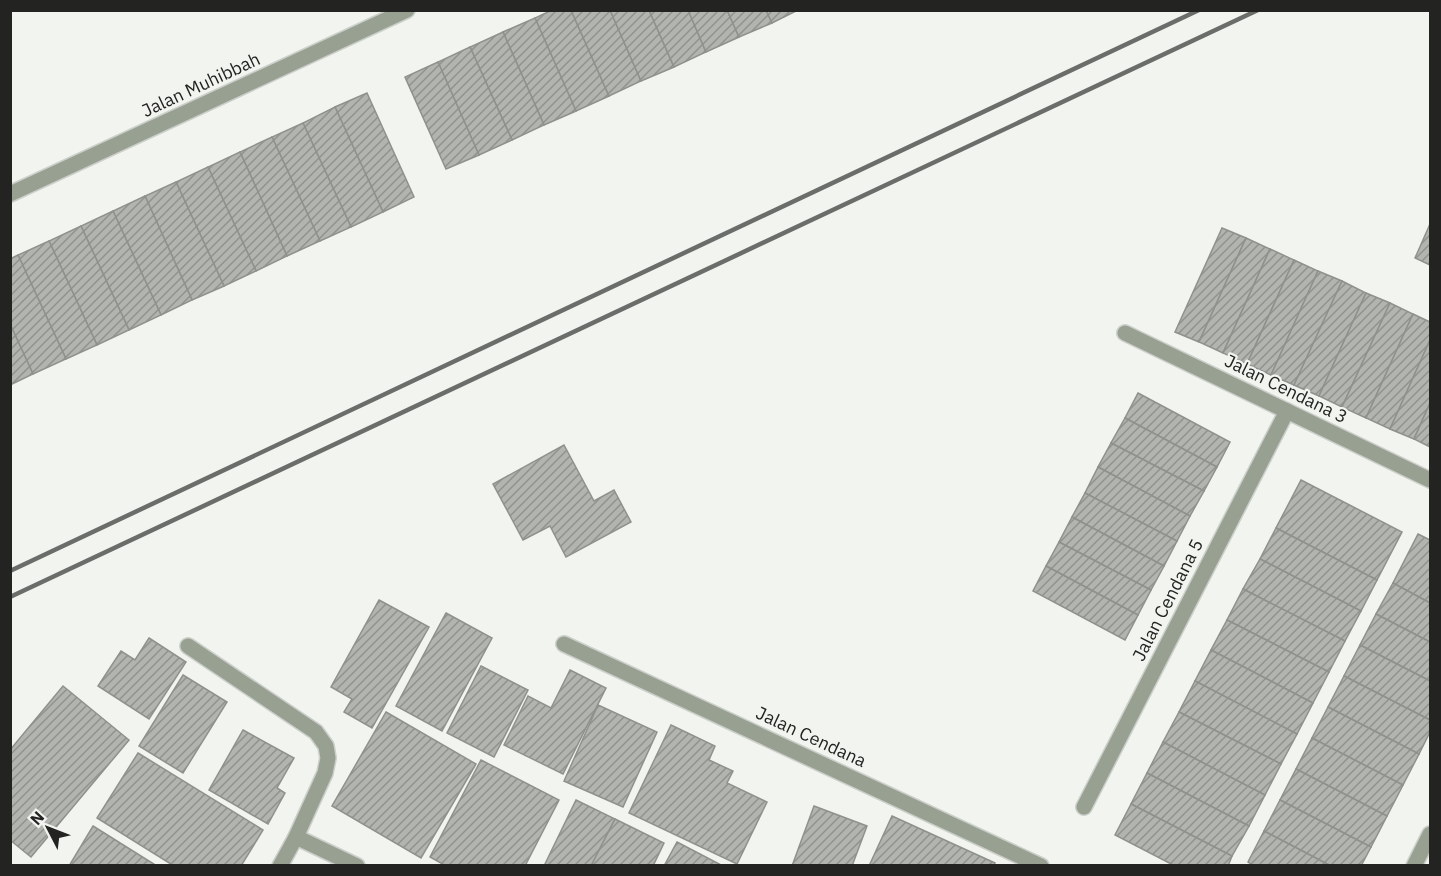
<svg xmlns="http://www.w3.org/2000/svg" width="1441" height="876" font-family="'IBM Plex Sans',sans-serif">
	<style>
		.building { fill: url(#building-hatch); stroke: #8e918c; stroke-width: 1.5 }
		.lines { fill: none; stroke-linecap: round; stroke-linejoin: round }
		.minor-casing { stroke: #cccfca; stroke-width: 18 }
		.minor { stroke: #98a092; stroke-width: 15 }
		.rail { stroke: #6b6d6a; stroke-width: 4.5 }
		.labels { text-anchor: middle; stroke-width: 4.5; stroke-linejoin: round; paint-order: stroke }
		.street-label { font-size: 18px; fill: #232422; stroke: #f1f4ef }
	</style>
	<defs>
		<pattern id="building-hatch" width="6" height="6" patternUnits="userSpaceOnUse" patternTransform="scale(1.5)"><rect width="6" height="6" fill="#b1b4af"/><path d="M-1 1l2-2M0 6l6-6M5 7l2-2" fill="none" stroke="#90928e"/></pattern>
	</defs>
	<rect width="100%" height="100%" fill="#f1f4ef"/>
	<g class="building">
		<path d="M552,10h19l38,86 -33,15 -41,-93z"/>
		<path d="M571,10h39l31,71 -32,15z"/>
		<path d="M610,10h39l25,57 -33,14z"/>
		<path d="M649,10h39l18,42 -32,15z"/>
		<path d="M688,10h39l12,27 -33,15z"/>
		<path d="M727,10h39l6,13 -33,14z"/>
		<path d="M766,10h32l-26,13z"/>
		<path d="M535,18l41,93 -32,14 -41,-93z"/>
		<path d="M503,32l41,93 -32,15 -42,-93z"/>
		<path d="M470,47l42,93 -33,15 -41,-93z"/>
		<path d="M438,62l41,93 -33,14 -41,-92z"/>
		<path d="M367,93l47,104 -31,15 -48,-105z"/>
		<path d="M335,107l48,105 -32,15 -48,-104z"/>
		<path d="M303,123l48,104 -31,14 -48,-104z"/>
		<path d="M272,137l48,104 -33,15 -47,-104z"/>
		<path d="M240,152l47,104 -31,15 -48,-104z"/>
		<path d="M208,167l48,104 -32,15 -48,-104z"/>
		<path d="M176,182l48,104 -32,14 -47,-104z"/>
		<path d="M145,196l47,104 -31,15 -48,-104z"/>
		<path d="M113,211l48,104 -32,15 -48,-104z"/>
		<path d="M1430,224v41l-15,-7z"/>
		<path d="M81,226l48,104 -32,15 -48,-104z"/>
		<path d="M1222,228l24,10 -47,104 -24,-10z"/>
		<path d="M1246,238l24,11 -47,104 -24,-11z"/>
		<path d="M49,241l48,104 -31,14 -48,-104z"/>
		<path d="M1270,249l24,11 -47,104 -24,-11z"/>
		<path d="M18,255l48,104 -33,15 -23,-50v-65z"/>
		<path d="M1294,260l24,11 -47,104 -24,-11z"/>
		<path d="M1318,271l24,10 -48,104 -23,-10z"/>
		<path d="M1342,281l24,12 -47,103 -25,-11z"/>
		<path d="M1366,293l24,10 -48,104 -23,-11z"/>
		<path d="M1390,303l23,11 -47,104 -24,-11z"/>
		<path d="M1413,314l17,8v18l-40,89 -24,-11z"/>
		<path d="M10,324l23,50 -23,11z"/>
		<path d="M1430,340v63l-16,36 -24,-10z"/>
		<path d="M1138,393l92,49 -13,25 -92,-49z"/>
		<path d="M1430,403v44l-16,-8z"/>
		<path d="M1125,418l92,49 -13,24 -93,-48z"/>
		<path d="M1111,443l93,48 -14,25 -92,-49z"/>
		<path d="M564,445l30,56 20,-11 17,32 -65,35 -16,-31 -27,14 -30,-56z"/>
		<path d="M1098,467l92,49 -13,25 -92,-48z"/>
		<path d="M1301,480l101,52 -25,48 -101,-52z"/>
		<path d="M1085,493l92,48 -13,25 -92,-49z"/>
		<path d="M1072,517l92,49 -13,24 -92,-48z"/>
		<path d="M1276,528l101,52 -16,31 -101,-52z"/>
		<path d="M1418,534l12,6v63l-37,-20z"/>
		<path d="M1059,542l92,48 -13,25 -92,-49z"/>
		<path d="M1260,559l101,52 -16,30 -102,-52z"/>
		<path d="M1046,566l92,49 -13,25 -92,-49z"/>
		<path d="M1393,583l37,20v39l-54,-28z"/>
		<path d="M1243,589l102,52 -16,31 -102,-52z"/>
		<path d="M379,600l50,27 -57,101 -28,-16 8,-13 -21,-12z"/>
		<path d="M446,613l46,25 -50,93 -46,-25z"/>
		<path d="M1376,614l54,28v39l-70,-36z"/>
		<path d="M1227,620l102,52 -16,31 -102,-53z"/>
		<path d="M149,638l37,24 -37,57 -51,-33 23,-35 14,9z"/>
		<path d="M1360,645l70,36v39l-86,-44z"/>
		<path d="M1211,650l102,53 -16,31 -102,-53z"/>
		<path d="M481,666l47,24 -34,67 -47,-24z"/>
		<path d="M570,670l36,18 -43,86 -59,-29 24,-49 23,12z"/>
		<path d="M183,675l44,27 -44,71 -44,-27z"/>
		<path d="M1344,676l86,44v12l-11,22 -91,-47z"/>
		<path d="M1195,681l102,53 -16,30 -102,-52z"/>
		<path d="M63,686l66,54 -98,117 -21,-17v-90z"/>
		<path d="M598,705l59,27 -34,75 -59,-26z"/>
		<path d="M1328,707l91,47 -16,31 -91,-47z"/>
		<path d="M386,712l90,52 -55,94 -89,-52z"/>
		<path d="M1179,712l102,52 -16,31 -102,-53z"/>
		<path d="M671,725l44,21 -6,14 24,11 -6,12 40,19 -30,62 -108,-51z"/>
		<path d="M243,730l51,28 -17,30 8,5 -17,31 -59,-34z"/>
		<path d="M1312,738l91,47 -16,31 -91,-47z"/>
		<path d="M1163,742l102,53 -16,31 -102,-53z"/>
		<path d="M138,753l125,77 -22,36h-67l-77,-48z"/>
		<path d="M481,760l78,40 -34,66h-79l-16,-9z"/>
		<path d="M1296,769l91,47 -16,31 -91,-47z"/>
		<path d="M1147,773l102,53 -17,30 -101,-52z"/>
		<path d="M576,800l39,19 -24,47h-47z"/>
		<path d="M1280,800l91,47 -10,19h-30l-67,-35z"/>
		<path d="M1131,804l101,52 -4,10h-53l-60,-31z"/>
		<path d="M814,806l53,20 -15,40h-60z"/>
		<path d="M892,816l103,47 -1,3h-125z"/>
		<path d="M615,819l49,24 -11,23h-62z"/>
		<path d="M93,826l64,40h-88z"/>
		<path d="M1264,831l67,35h-77l-6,-4z"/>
		<path d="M677,842l44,23 -57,1z"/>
	</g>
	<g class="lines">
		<defs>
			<g id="minor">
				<path d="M10,194l397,-184"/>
				<path d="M1125,333l305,147"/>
				<path d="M564,644l477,222"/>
				<path d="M188,646l128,86 10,14 2,12 -3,15 -29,64 -16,29"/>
				<path d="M1084,807l203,-396"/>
				<path d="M296,837l61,29"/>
				<path d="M1414,866l16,-32"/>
			</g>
		</defs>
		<use href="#minor" class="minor-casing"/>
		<use href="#minor" class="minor"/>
		<g class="rail">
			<path d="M10,571l1189,-561"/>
			<path d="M10,597l1248,-587"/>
		</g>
	</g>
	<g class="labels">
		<g class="street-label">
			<text transform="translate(201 85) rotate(-25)" y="6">Jalan Muhibbah</text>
			<text transform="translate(1286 389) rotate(26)" y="6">Jalan Cendana 3</text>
			<text transform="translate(1168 600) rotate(-63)" y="6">Jalan Cendana 5</text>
			<text transform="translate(811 737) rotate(25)" y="6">Jalan Cendana</text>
		</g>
	</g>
	<rect width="1441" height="876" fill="none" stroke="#232422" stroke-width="24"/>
	<g transform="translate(48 828) rotate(312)" stroke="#f1f4ef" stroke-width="4.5" paint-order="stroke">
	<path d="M0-4.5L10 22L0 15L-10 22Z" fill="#232422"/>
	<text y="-9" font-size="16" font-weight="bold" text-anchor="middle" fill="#232422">N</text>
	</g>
</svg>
